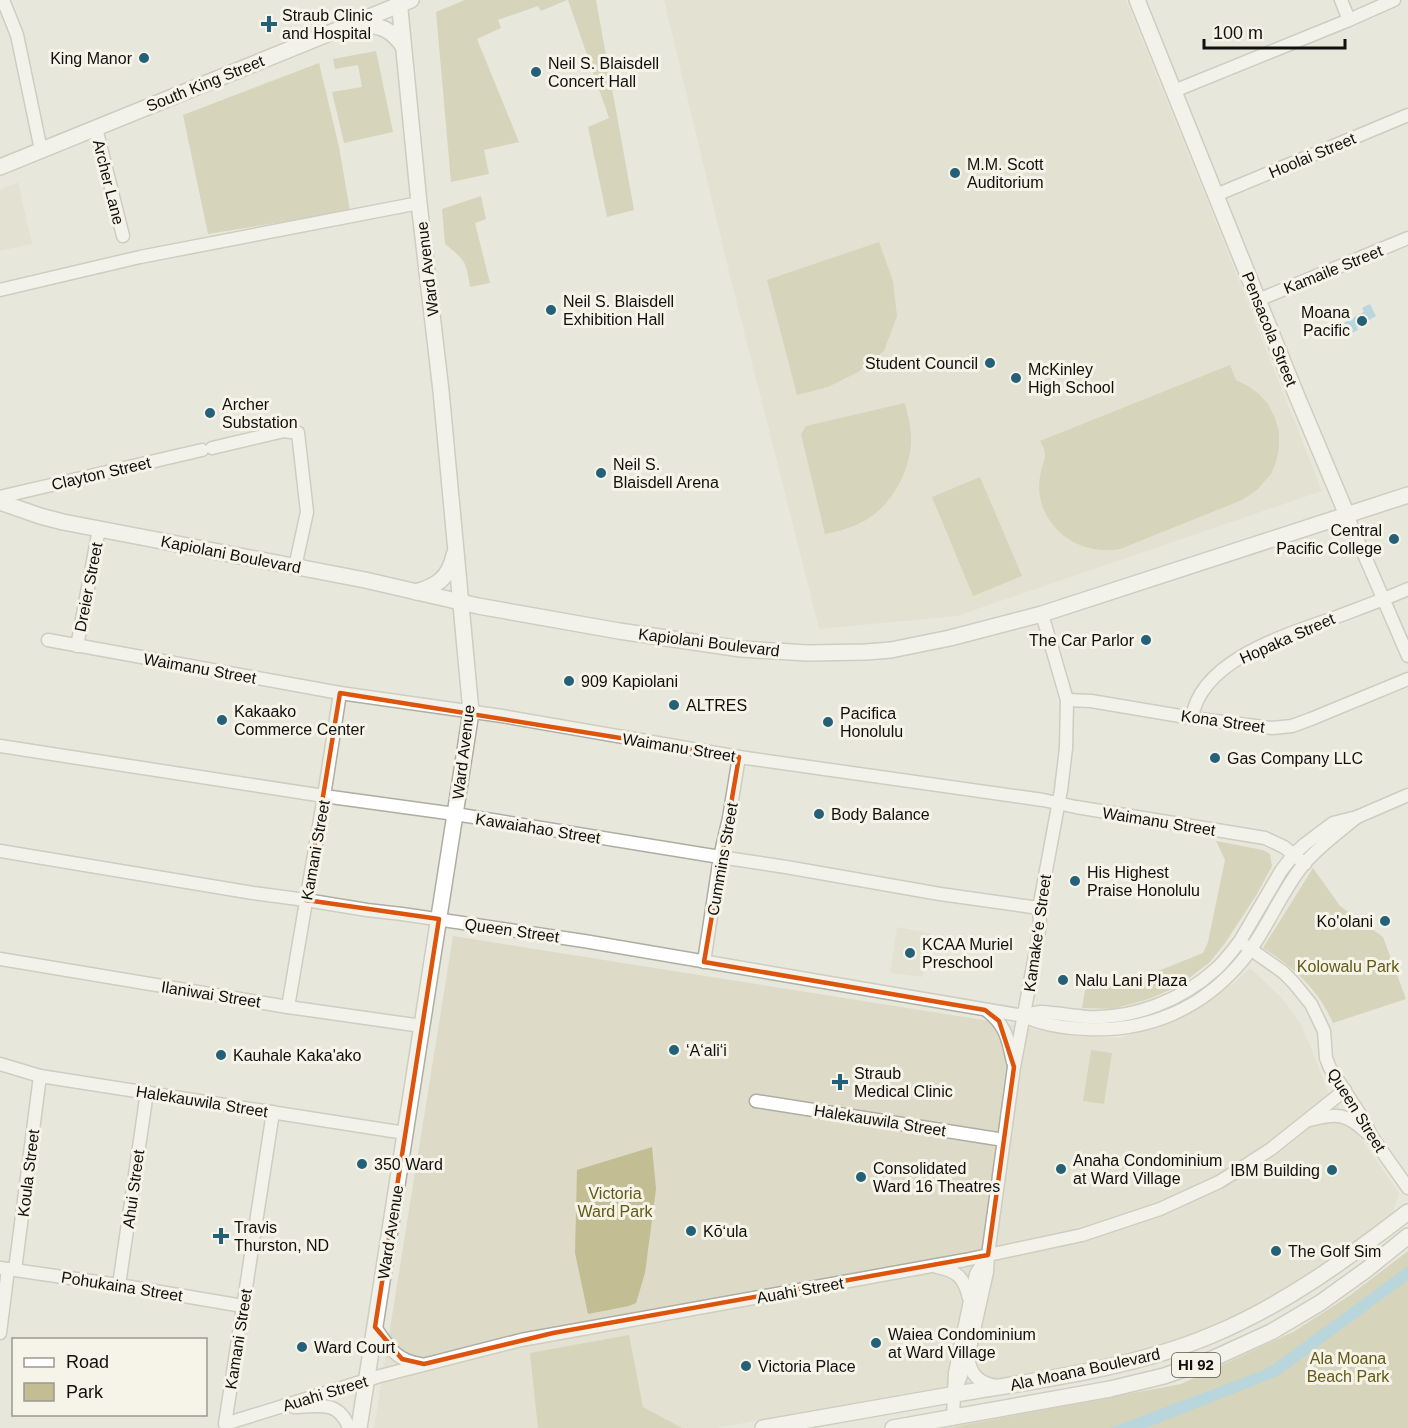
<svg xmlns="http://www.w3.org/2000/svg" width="1408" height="1428" font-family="Helvetica,sans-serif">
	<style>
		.built { fill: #dddbc8 }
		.green { fill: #c2bd92 }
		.water { fill: #80c0dd }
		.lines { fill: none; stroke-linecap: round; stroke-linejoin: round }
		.minor-casing { stroke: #aeada2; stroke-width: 15 }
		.major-casing { stroke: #aeada2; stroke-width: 18 }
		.minor { stroke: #fff; stroke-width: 12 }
		.major { stroke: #fff; stroke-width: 15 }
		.marked { fill: none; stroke: #dd550c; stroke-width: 4.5; stroke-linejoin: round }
		.poi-dot { fill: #246077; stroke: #f6f4e9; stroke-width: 2 }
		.labels { text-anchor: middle; stroke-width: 6; stroke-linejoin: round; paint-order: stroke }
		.shield { fill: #f6f4e9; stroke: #56544e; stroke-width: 1.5 }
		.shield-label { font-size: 15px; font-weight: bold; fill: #11100c }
		.poi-label { font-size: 16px; fill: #11100c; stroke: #f6f4e9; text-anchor: start }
		.street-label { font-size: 16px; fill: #11100c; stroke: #f6f4e9 }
		.park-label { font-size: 16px; fill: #625915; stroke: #f6f4e9 }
	</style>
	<rect width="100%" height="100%" fill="#e8e7db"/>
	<g class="built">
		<path d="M664,0h462l89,220 107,271 -365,125 -138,13 -92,-365z"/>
		<path d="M18,182l14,62 -32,7v-61z"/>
		<path d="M897,927l33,6 -7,44 -33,-4z"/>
		<path d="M453,936l543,86 86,15 38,1 42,-14 38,-18 34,-23 16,-15 31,29 20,28 14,32 12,33 72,103 -6,20 -102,74 -73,39 -102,32 -400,70h-342z"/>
	</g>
	<g class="green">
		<path d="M465,0h102l-26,11 -3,-5 -40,14 3,8 -24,11 42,103 -35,8 5,24 -38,8 -15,-170z"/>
		<path d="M568,0h28l38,210 -27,7 -19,-90 21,-9z"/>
		<path d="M376,51l17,81 -49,11 -12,-51 30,-5 -4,-22 -23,4 -2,-10z"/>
		<path d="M319,63l20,84 11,64 -142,23 -25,-119z"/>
		<path d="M481,196l5,23 -11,4 15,60 -20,4c-4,-26 -4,-26 -25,-43l-3,-35z"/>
		<path d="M879,242l14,39 4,35 -13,35 -26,21 -30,15 -31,8 -30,-115z"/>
		<path d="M1230,365l6,15 12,6 11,8 9,10 7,14 4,14v16l-3,14 -5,12 -14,16 -15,10 -122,49c-39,7 -77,-18 -81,-59 0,-8 1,-16 3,-23 1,-4 4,-9 3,-13 0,-4 -3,-9 -5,-13z"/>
		<path d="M905,403c3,13 7,26 6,41 -3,37 -27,73 -63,84 -8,3 -16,4 -23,6l-24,-100 5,-8z"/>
		<path d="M980,477l42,99 -49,20 -41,-99z"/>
		<path d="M1216,841l47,9 7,4 2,12 -15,28 -32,49 -15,19 -31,24 -30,13 -36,10 -31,-1 3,-18 20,-8 11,6 87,-35 5,-11 17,-82z"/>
		<path d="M1313,868l27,38 43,31 23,62 -73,24c-4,-9 -9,-17 -14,-25 -14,-20 -35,-37 -56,-50z"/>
		<path d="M1091,1050l21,3 -8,51 -21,-3z"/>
		<path d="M652,1147l4,42 -11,84 -9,30 -7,3 -41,8 -13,-61 2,-83z"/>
		<path d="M1408,1251v177h-461l234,-44 112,-52 56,-36z"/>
		<path d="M629,1335l14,72 39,21h-144l-8,-75z"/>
	</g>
	<g class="water">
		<path d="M1370,304l6,12 -19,11 1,3 -8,4 -6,-11 20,-11 -2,-4z"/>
		<path d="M1408,1266v14l-127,94 -8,4 -127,50h-36l151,-57 10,-5z"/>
	</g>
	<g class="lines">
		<defs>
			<g id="minor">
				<path d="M3,0l14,35 24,115"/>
				<path d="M1341,0l8,20"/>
				<path d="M1174,91l175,-71 45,-20"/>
				<path d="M96,128l27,108"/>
				<path d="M1216,195l192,-80"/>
				<path d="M0,290l140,-33 279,-54"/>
				<path d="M1258,300l150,-62"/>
				<path d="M212,448l72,-17 14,2 9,79 -12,55"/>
				<path d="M0,497l202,-47"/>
				<path d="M1347,515l61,141"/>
				<path d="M48,640l292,53 162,23 237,41 304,43 33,7 189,31 19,9 21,17"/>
				<path d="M77,646l22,-117"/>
				<path d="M1067,700l24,1 101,17 80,10 20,-2 19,-7 97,-40"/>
				<path d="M1192,718c8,-57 93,-83 139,-99 26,-10 52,-19 77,-30"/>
				<path d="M0,746l324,50 131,18 265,43 66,10 154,27 99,14"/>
				<path d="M0,851l253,42 53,7 61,10 35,4 182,27 440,75c19,9 40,12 62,13 62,3 116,-20 156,-68 24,-29 37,-66 61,-96 15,-18 36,-33 54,-48"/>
				<path d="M1246,946l37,26 10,10 18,22 13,27 2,27 4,10 33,51 9,18 36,51"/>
				<path d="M0,959l288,48 134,19"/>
				<path d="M704,962l16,-105 9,-39 10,-61"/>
				<path d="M288,1007l36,-211 16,-103"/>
				<path d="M986,1010c20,15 22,29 27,52"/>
				<path d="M1024,1016c6,-2 12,-4 18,-4 15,1 31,4 46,5 46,2 94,-17 128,-48 9,-8 16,-18 24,-28l41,-70 13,-17 11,-10 28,-21 24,-6 51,-22"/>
				<path d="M0,1064l40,12 365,57"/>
				<path d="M756,1101l248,39"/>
				<path d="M273,1112l-48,312 155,-48 141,-36 444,-80 117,-25 78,-26 59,-27 21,-13 31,-20 74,-59"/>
				<path d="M1310,1120c26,-7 37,-7 57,13"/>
				<path d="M937,1267c21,4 27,11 32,31"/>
				<path d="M0,1268l119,17 124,21"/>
				<path d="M15,1270l25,-194"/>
				<path d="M119,1285l28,-193"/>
				<path d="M375,1327c13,19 20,33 45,37"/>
				<path d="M0,1333l8,-64"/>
				<path d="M968,1357c2,18 12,27 30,29"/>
				<path d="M954,1394l14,-37 19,-85 1,-17 26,-188 23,-122 3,-21 -1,-16 22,-118 5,-42 1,-48 -25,-86"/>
				<path d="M294,1407c25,-1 45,-7 55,21"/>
				<path d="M953,1417l2,-44 15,-72 6,-27 11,-18"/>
			</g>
			<g id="major">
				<path d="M1137,0l159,394 51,121"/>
				<path d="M355,22c23,5 33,3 48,24"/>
				<path d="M0,167l411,-167"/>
				<path d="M0,502l40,14 23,6 302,58 113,26 141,25 122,18 67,4 58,-1 25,-2 59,-12 92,-24 366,-119"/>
				<path d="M416,592c21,-6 33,-14 38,-37"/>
				<path d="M359,1428l112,-716 -30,-321 -22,-188 -20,-203"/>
				<path d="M763,1428c64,-11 129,-23 193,-34 83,-14 178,-26 256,-59 72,-30 135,-76 196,-123"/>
				<path d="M893,1428l217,-39 54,-13 48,-17 59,-27 49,-29 46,-33 42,-34"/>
			</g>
		</defs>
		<use href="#minor" class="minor-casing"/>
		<use href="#major" class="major-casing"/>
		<use href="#minor" class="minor"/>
		<use href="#major" class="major"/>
	</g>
	<path d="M0 0H1408V1428H0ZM340,693l399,64 -35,205 281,48 14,11 15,46 -26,188 -435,78 -129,31 -22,-5 -27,-32 64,-408 -133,-19z" fill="#e8e7db" fill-opacity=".55" fill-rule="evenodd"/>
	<path class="marked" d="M340,693l399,64 -35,205 281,48 14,11 15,46 -26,188 -435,78 -129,31 -22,-5 -27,-32 64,-408 -133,-19z"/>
	<g class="poi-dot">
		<path d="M266 15h6v6h6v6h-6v6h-6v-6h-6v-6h6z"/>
		<circle cx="144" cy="58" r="6"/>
		<circle cx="536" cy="72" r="6"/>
		<circle cx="955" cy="173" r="6"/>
		<circle cx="551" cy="310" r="6"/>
		<circle cx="1362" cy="321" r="6"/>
		<circle cx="990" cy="363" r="6"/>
		<circle cx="1016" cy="378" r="6"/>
		<circle cx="210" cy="413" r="6"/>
		<circle cx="601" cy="473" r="6"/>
		<circle cx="1394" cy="539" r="6"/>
		<circle cx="1146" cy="640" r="6"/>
		<circle cx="569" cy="681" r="6"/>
		<circle cx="674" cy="705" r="6"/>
		<circle cx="222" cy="720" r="6"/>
		<circle cx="828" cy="722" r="6"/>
		<circle cx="1215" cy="758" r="6"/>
		<circle cx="819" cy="814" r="6"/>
		<circle cx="1075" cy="881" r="6"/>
		<circle cx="1385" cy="921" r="6"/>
		<circle cx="910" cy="953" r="6"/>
		<circle cx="1063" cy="980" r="6"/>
		<circle cx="674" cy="1050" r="6"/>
		<circle cx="221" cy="1055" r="6"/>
		<path d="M837 1073h6v6h6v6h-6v6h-6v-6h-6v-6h6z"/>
		<circle cx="362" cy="1164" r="6"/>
		<circle cx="1061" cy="1169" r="6"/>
		<circle cx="1332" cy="1170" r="6"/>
		<circle cx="861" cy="1177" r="6"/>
		<circle cx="691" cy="1231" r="6"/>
		<path d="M218 1227h6v6h6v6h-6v6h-6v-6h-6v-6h6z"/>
		<circle cx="1276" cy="1251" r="6"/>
		<circle cx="876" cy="1343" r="6"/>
		<circle cx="302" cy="1347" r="6"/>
		<circle cx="746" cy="1366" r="6"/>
	</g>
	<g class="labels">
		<rect class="shield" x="1172" y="1353" width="48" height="24" rx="4.5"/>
		<g class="shield-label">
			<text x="1196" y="1370">HI 92</text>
		</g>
		<g class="poi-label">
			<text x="282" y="21">Straub Clinic<tspan x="282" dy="18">and Hospital</tspan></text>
			<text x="132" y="64" text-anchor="end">King Manor</text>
			<text x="548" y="69">Neil S. Blaisdell<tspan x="548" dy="18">Concert Hall</tspan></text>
			<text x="967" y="170">M.M. Scott<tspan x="967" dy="18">Auditorium</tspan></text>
			<text x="563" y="307">Neil S. Blaisdell<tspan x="563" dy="18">Exhibition Hall</tspan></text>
			<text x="1350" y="318" text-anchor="end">Moana<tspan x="1350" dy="18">Pacific</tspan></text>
			<text x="978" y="369" text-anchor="end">Student Council</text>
			<text x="1028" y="375">McKinley<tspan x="1028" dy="18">High School</tspan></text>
			<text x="222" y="410">Archer<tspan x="222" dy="18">Substation</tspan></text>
			<text x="613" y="470">Neil S.<tspan x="613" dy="18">Blaisdell Arena</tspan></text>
			<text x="1382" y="536" text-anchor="end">Central<tspan x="1382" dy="18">Pacific College</tspan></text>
			<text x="1134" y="646" text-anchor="end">The Car Parlor</text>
			<text x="581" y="687">909 Kapiolani</text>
			<text x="686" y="711">ALTRES</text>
			<text x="234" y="717">Kakaako<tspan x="234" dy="18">Commerce Center</tspan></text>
			<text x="840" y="719">Pacifica<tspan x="840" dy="18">Honolulu</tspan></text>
			<text x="1227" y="764">Gas Company LLC</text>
			<text x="831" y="820">Body Balance</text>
			<text x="1087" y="878">His Highest<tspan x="1087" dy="18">Praise Honolulu</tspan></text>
			<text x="1373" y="927" text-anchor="end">Ko'olani</text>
			<text x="922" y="950">KCAA Muriel<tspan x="922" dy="18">Preschool</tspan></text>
			<text x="1075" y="986">Nalu Lani Plaza</text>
			<text x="686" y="1056">‘A‘ali‘i</text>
			<text x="233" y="1061">Kauhale Kaka'ako</text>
			<text x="854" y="1079">Straub<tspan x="854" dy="18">Medical Clinic</tspan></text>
			<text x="1073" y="1166">Anaha Condominium<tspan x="1073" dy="18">at Ward Village</tspan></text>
			<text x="374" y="1170">350 Ward</text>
			<text x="873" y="1174">Consolidated<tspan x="873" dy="18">Ward 16 Theatres</tspan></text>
			<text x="1320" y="1176" text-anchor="end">IBM Building</text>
			<text x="234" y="1233">Travis<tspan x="234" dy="18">Thurston, ND</tspan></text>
			<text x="703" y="1237">Kōʻula</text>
			<text x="1288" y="1257">The Golf Sim</text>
			<text x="888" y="1340">Waiea Condominium<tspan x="888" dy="18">at Ward Village</tspan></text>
			<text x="314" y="1353">Ward Court</text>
			<text x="758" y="1372">Victoria Place</text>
		</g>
		<g class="street-label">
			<text transform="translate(205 83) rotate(-22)" y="6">South King Street</text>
			<text transform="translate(1312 155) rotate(-23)" y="6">Hoolai Street</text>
			<text transform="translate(109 182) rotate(76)" y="6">Archer Lane</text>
			<text transform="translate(427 269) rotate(-97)" y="6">Ward Avenue</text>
			<text transform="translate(1333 269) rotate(-22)" y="6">Kamaile Street</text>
			<text transform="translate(1270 329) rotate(68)" y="6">Pensacola Street</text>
			<text transform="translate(101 473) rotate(-13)" y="6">Clayton Street</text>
			<text transform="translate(231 554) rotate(11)" y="6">Kapiolani Boulevard</text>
			<text transform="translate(88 587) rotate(-79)" y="6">Dreier Street</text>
			<text transform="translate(1287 638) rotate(-24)" y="6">Hopaka Street</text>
			<text transform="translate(709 642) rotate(7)" y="6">Kapiolani Boulevard</text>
			<text transform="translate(200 668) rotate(10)" y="6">Waimanu Street</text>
			<text transform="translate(1223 721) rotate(8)" y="6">Kona Street</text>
			<text transform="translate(679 747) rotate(9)" y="6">Waimanu Street</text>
			<text transform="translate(463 752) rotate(-83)" y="6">Ward Avenue</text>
			<text transform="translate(1159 821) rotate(9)" y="6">Waimanu Street</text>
			<text transform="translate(538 828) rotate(9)" y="6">Kawaiahao Street</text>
			<text transform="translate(315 850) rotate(-80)" y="6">Kamani Street</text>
			<text transform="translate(722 859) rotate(-80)" y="6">Cummins Street</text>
			<text transform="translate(512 930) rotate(8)" y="6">Queen Street</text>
			<text transform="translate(1037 933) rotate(-82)" y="6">Kamakeʻe Street</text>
			<text transform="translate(211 994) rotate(9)" y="6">Ilaniwai Street</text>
			<text transform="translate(202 1101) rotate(9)" y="6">Halekauwila Street</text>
			<text transform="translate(1357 1110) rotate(58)" y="6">Queen Street</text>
			<text transform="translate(880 1120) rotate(9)" y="6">Halekauwila Street</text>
			<text transform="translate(28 1173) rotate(-83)" y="6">Koula Street</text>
			<text transform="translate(133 1189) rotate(-82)" y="6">Ahui Street</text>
			<text transform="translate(390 1232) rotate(-81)" y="6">Ward Avenue</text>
			<text transform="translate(122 1286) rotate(9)" y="6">Pohukaina Street</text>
			<text transform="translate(800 1290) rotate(-10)" y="6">Auahi Street</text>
			<text transform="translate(238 1339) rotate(-81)" y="6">Kamani Street</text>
			<text transform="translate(1085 1369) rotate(-12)" y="6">Ala Moana Boulevard</text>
			<text transform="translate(325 1393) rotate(-17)" y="6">Auahi Street</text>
		</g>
		<g class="park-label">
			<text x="1348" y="972">Kolowalu Park</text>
			<text x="615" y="1199">Victoria<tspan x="615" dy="18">Ward Park</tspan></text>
			<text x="1348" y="1364">Ala Moana<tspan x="1348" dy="18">Beach Park</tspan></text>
		</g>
	</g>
	<rect x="12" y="1338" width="195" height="78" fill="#f6f4e9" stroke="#9a9991" stroke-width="1.5"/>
	<rect x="24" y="1358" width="30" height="9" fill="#ffffff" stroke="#9a9991" stroke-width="1.5"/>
	<text x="66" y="1368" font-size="18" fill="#11100c">Road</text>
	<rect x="24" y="1383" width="30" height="18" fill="#c2bd92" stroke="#9a9991" stroke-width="1.5"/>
	<text x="66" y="1398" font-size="18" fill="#11100c">Park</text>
	<path d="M1204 39v9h141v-9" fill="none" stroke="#11100c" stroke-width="3"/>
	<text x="1213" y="39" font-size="18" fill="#11100c" stroke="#f6f4e9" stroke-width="4.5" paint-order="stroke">100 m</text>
</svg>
